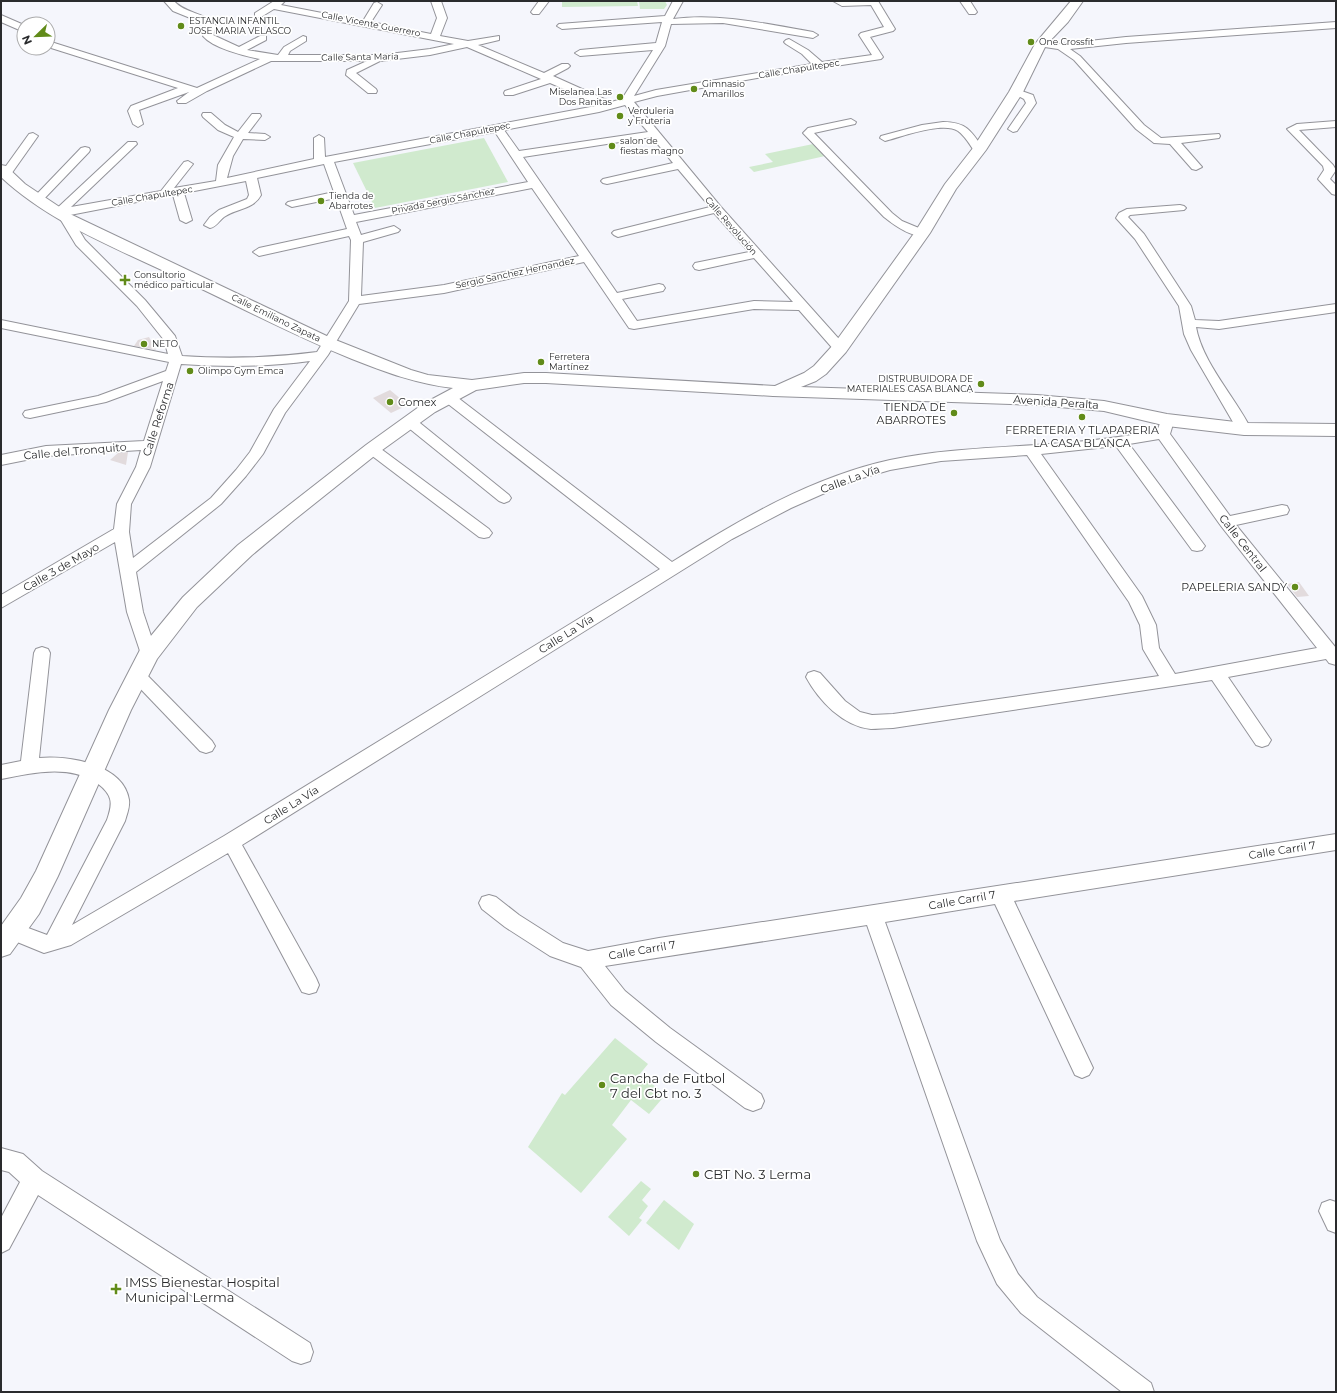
<svg xmlns="http://www.w3.org/2000/svg" width="1337" height="1393" font-family="Montserrat,sans-serif">
	<style>
		.green { fill: #d0eace }
		.building { fill: #e2dbdd }
		.lines { fill: none; stroke-linecap: round; stroke-linejoin: round }
		.street-casing { stroke: #939399; stroke-width: 2 }
		.secondary-casing { stroke: #939399; stroke-width: 2 }
		.street { fill: #fff; fill-rule: evenodd }
		.secondary { fill: #fff; fill-rule: evenodd }
		.poi-dot { fill: #618b19; stroke: #fff; stroke-width: 1.5 }
		.labels { text-anchor: middle; stroke-width: 3.5; stroke-linejoin: round; paint-order: stroke }
		.far-poi-label { font-size: 9px; fill: #2a2b2d; stroke: #fff; text-anchor: start }
		.far-street-label { font-size: 9px; fill: #2a2b2d; stroke: #fff }
		.poi-label { font-size: 11px; fill: #2a2b2d; stroke: #fff; text-anchor: end }
		.street-label { font-size: 11px; fill: #2a2b2d; stroke: #fff }
		.near-poi-label { font-size: 13px; fill: #2a2b2d; stroke: #fff; text-anchor: start }
	</style>
	<rect width="100%" height="100%" fill="#f5f6fc"/>
	<g class="green">
		<path d="M562,1h75l1,5 -76,1z"/>
		<path d="M639,1h26l2,4 -3,4h-24z"/>
		<path d="M484,138l24,44 -133,26 -22,-45z"/>
		<path d="M813,144l12,12 -71,16 -5,-5 24,-5 -8,-8z"/>
		<path d="M615,1038l33,26 -9,11 27,19 -17,20 -18,-14 -19,25 15,14 -46,54 -53,-46 34,-54 3,2z"/>
		<path d="M641,1181l10,8 -9,11 6,6 -9,12 3,2 -13,16 -21,-19z"/>
		<path d="M664,1200l30,24 -15,26 -33,-27z"/>
	</g>
	<g class="building">
		<path d="M149,337l7,13 -22,-4 4,-6z"/>
		<path d="M390,390l18,15 -17,8 -18,-15z"/>
		<path d="M128,452l-2,13 -16,-5 8,-7z"/>
		<path d="M1299,582l10,14 -12,1 -10,-13z"/>
	</g>
	<g class="lines">
		<defs>
			<g id="street">
				<path d="M164,1h10c11,13 32,11 42,25l-3,9 26,12 21,-11h6v4l-19,10 31,5 6,-8 19,-11 3,1v4l-16,10 -2,4h93l49,-6 24,-5 -180,-35 -13,8h-6v-4l19,-12h11l-4,4 82,16 11,-18 3,-1 5,3 -11,17 60,12 6,-16 -6,-17h10l6,17 -7,18 28,5 31,-5v4l-21,5 66,28 18,-9h6l2,2 -2,2 -15,8 58,26 11,-3 31,-49 -73,6 -5,-3 5,-3 76,-7 6,-21 -100,7 -5,-3 2,-2 106,-8 8,-15h10l-10,18c47,-6 93,5 140,13l5,3 -5,3 -90,-15 -52,1 -6,22 -31,50 22,-6 156,-26 -10,-10 -16,-10 -2,-2 2,-2 3,-1 19,11 14,12 50,-7 -13,-20 2,-2 23,-6 -13,-22 -29,1 -9,-5h45l17,28 -2,2 -23,6 13,20 -2,2 -124,19 -100,18 -23,6 87,105 126,141 -2,3h-10l-36,-41 -45,-1 -120,20 -5,-1 -45,-66 -140,31 -85,11 -31,51 -43,58 -22,41 -17,22 -25,28 -85,68 7,40 14,42 -2,4 -6,2 -6,-2 -2,-4 -14,-42 -12,-70 -114,66v-13l113,-66 3,-25 19,-37 5,-17 -95,6 -45,9v-10l45,-9 98,-5 19,-60 -57,21 -76,16 -5,-1 -2,-3 2,-3 73,-15 68,-25 3,-9 -168,-34v-8l167,34 -4,-14 -27,-34 -61,-61 -17,-28 -6,-5 75,-70h8l1,2 -66,63 90,-16 23,-29 4,-1 5,3 -19,24 42,-7 2,-16 16,-28 -16,-7 -15,-13 -1,-2 1,-2h8l14,12 13,7 14,-18h8l1,2 -13,17 17,1 5,3 -5,3 -22,-1 -10,17 -6,22 87,-19v-21l5,-3 5,3 1,19 276,-52 -51,-22 -37,12h-8l-1,-2 1,-2 36,-12 -74,-32 -37,8 -50,6 -24,12 20,16 1,2 -1,2h-8l-22,-18 1,-5 20,-9h-96l-64,30 -21,12h-8l-1,-2 12,-9 -50,18 4,14 -5,3 -5,-3 -5,-13 3,-5 47,-18 -130,-41v-6l149,47 63,-29c-16,-3 -47,-11 -57,-23l3,-10 -1,-2 -32,-13zM625,105l23,27 -129,19 -15,-21 95,-18zM495,132l33,50 -174,33 -20,-53zM652,137l21,26 -70,16 -2,2 2,2 4,1 71,-15 32,38 -96,24 -2,2 2,2 4,2 96,-24 35,39 -54,11 -2,3 2,3 4,1 55,-12 39,44 -39,-1 -117,20 -15,-22 41,-8 2,-3 -2,-3 -4,-1 -42,9 -94,-136zM324,164l10,28 -46,10 -2,2 6,3 44,-9 11,31 -88,19 -6,4 6,4 90,-20 2,4 -2,61 -32,51c-46,6 -90,7 -135,4l-7,-20 -30,-36 -60,-60 -15,-25 103,-20 7,25 6,3 6,-3 -8,-27 62,-12 3,14 -2,4 -28,11 -9,7 -6,8 6,3c6,-1 9,-7 14,-11 13,-9 29,-7 37,-22l-4,-17zM532,188l47,68 -135,29 -83,11 2,-54 35,-10 2,-2 -6,-4 -33,9 -5,-13zM310,361l-36,48 -24,43 -14,18 -25,28 -78,60 -4,-26 2,-28 19,-37 31,-103c44,3 86,3 129,-3z"/>
				<path d="M539,1h10l-10,13h-6l-2,-2z"/>
				<path d="M960,1h10l7,11 -2,2h-6z"/>
				<path d="M1,15l23,10v7l-23,-10z"/>
				<path d="M1336,22v6l-210,15 -56,6 10,7 64,69 17,13 58,-4 1,2 -1,2 -38,5 21,24 -6,3 -4,-1 -22,-25 -16,-1 -18,-14 -62,-69 -16,-11 -20,-3 -2,-2 5,-3 20,3 65,-7z"/>
				<path d="M1016,89l17,6 3,8 -19,28 -4,1 -5,-3 18,-26 -2,-4 -13,-7 1,-2z"/>
				<path d="M851,119l5,3 -1,2 -41,9 78,80 10,8 24,10 2,2 -2,2c-13,4 -32,-10 -42,-18l-81,-84 5,-5z"/>
				<path d="M1336,121v6l-37,3 34,35 3,5 -6,9 6,6v10l-4,-1 -14,-15 6,-9 -1,-4 -36,-37 10,-5z"/>
				<path d="M943,122c24,0 29,10 41,28l-1,2h-8c-5,-7 -10,-16 -17,-21 -15,-10 -57,6 -73,10l-5,-3 1,-2 41,-11z"/>
				<path d="M33,133l5,3 -29,41h-8v-4l28,-39z"/>
				<path d="M85,147l4,1 1,2 -1,2 -47,49h-8l-2,-2 2,-2 47,-49z"/>
				<path d="M1180,205l4,1 2,2 -2,2 -54,5 -2,2 16,17 47,72 4,14 24,1 117,-17v8l-117,17 -23,-2c6,35 39,70 55,102l-2,3h-10l-2,-3 -46,-79 -7,-16 -5,-28 -44,-67 -19,-21 3,-5 8,-4z"/>
				<path d="M448,393l5,1 219,168c67,-42 140,-85 218,-102 52,-11 106,-12 159,-16 37,-2 72,-7 108,-13l4,-10h10l2,3 -3,10 60,82 52,-11 5,1 2,4 -2,4 -51,11 100,123v17l-7,-2 -3,-4 -98,18 43,63 -3,5 -6,2 -6,-2 -44,-65 -319,48c-7,0 -15,1 -22,1 -28,-3 -52,-28 -65,-52l2,-4 6,-2 6,2 25,28 15,11 12,3 21,-1 266,-38 -16,-27 -3,-24 -11,-23 -102,-147 -86,6 -51,9 -38,11 -61,27 -59,31 -490,306 74,133 3,7 -3,7 -7,2 -7,-2 -74,-139 -157,92 -27,8 -39,-16 -3,-6 3,-6 7,-3 35,13 60,-115c6,-17 6,-25 -10,-37 -29,-19 -64,-10 -96,-4v-14l20,-4 13,-108 2,-4 6,-2 6,2 2,4 -11,105c28,-3 85,6 90,42 1,7 -2,14 -4,21l-53,104 152,-89 436,-267 -217,-169 -2,-3 2,-3zM1159,439l62,87 96,122 -142,26 -16,-26 -3,-23 -14,-29 -101,-142 75,-8 76,104 5,1 5,-1 3,-4 -3,-4 -73,-98z"/>
				<path d="M410,418l5,1 94,76 2,3 -2,3 -5,2 -5,-2 -94,-76 -2,-3 2,-3z"/>
				<path d="M372,444l5,2 112,83 3,4 -3,4 -5,1 -5,-1 -112,-85 -2,-3 2,-3z"/>
				<path d="M138,670l6,2 68,69 3,5 -3,5 -6,2 -6,-2 -68,-71 -2,-4 2,-4z"/>
				<path d="M1336,834v16l-322,51 79,167 -4,7 -7,3 -7,-3 -80,-171 -110,18 115,318 18,34 19,23 114,86 3,9h-32l-101,-79 -24,-29 -20,-43 -110,-316 -262,41 20,25 45,37 91,66 3,7 -3,7 -8,3 -8,-3 -89,-66 -45,-37 -30,-38 -31,-11 -45,-29 -23,-18 -3,-6 3,-6 7,-2 7,2 23,18 44,28 25,8 71,-13z"/>
				<path d="M1,1148l22,6 19,17 268,172 3,9 -3,9 -9,3 -9,-3 -254,-166 -29,54 -8,4v-35l19,-36 -11,-10 -8,-2z"/>
				<path d="M1330,1200l6,2v31l-8,-3 -9,-19 3,-8z"/>
			</g>
			<path id="secondary" d="M1071,1h12l-15,21 -22,23 -23,47 -37,58 -30,39 -26,44 -84,119 -20,22 -10,7 -15,6 236,8 67,6 63,13 77,9 92,1v12l-92,-1 -77,-9 -63,-15 -67,-6 -264,-9 -227,-13h-22l-48,7 -41,22 -57,41 -84,67 -42,35 -55,52 -40,52 -26,51 -73,166 -19,38 -29,40 -9,3v-31l20,-28 15,-27 73,-161 32,-62 42,-51 55,-52 128,-100 57,-41 30,-16c-36,-4 -68,-16 -101,-29 -57,-23 -112,-52 -167,-78 -62,-30 -134,-57 -184,-104v-12l5,1 19,18 45,30 263,125 78,31 17,5 44,5 52,-7h22l229,13 29,-13 10,-7 20,-22 81,-112 30,-48 28,-36 36,-56 26,-48z"/>
		</defs>
		<use href="#street" class="street-casing"/>
		<use href="#secondary" class="secondary-casing"/>
		<use href="#street" class="street"/>
		<use href="#secondary" class="secondary"/>
	</g>
	<g class="poi-dot">
		<circle cx="181" cy="26" r="4"/>
		<circle cx="1031" cy="42" r="4"/>
		<circle cx="694" cy="89" r="4"/>
		<circle cx="620" cy="97" r="4"/>
		<circle cx="620" cy="116" r="4"/>
		<circle cx="612" cy="146" r="4"/>
		<circle cx="321" cy="201" r="4"/>
		<path d="M123 274h4v4h4v4h-4v4h-4v-4h-4v-4h4z"/>
		<circle cx="144" cy="344" r="4"/>
		<circle cx="541" cy="362" r="4"/>
		<circle cx="190" cy="371" r="4"/>
		<circle cx="981" cy="384" r="4"/>
		<circle cx="390" cy="402" r="4"/>
		<circle cx="954" cy="413" r="4"/>
		<circle cx="1082" cy="417" r="4"/>
		<circle cx="1295" cy="587" r="4"/>
		<circle cx="602" cy="1085" r="4"/>
		<circle cx="696" cy="1174" r="4"/>
		<path d="M114 1283h4v4h4v4h-4v4h-4v-4h-4v-4h4z"/>
	</g>
	<g class="labels">
		<g class="far-poi-label">
			<text x="189" y="24">ESTANCIA INFANTIL<tspan x="189" dy="10">JOSE MARIA VELASCO</tspan></text>
			<text x="1039" y="45">One Crossfit</text>
			<text x="702" y="87">Gimnasio<tspan x="702" dy="10">Amarillos</tspan></text>
			<text x="612" y="95" text-anchor="end">Miselanea Las<tspan x="612" dy="10">Dos Ranitas</tspan></text>
			<text x="628" y="114">Verduleria<tspan x="628" dy="10">y Fruteria</tspan></text>
			<text x="620" y="144">salon de<tspan x="620" dy="10">fiestas magno</tspan></text>
			<text x="329" y="199">Tienda de<tspan x="329" dy="10">Abarrotes</tspan></text>
			<text x="134" y="278">Consultorio<tspan x="134" dy="10">médico particular</tspan></text>
			<text x="152" y="347">NETO</text>
			<text x="549" y="360">Ferretera<tspan x="549" dy="10">Martínez</tspan></text>
			<text x="198" y="374">Olimpo Gym Emca</text>
			<text x="973" y="382" text-anchor="end">DISTRUBUIDORA DE<tspan x="973" dy="10">MATERIALES CASA BLANCA</tspan></text>
		</g>
		<g class="far-street-label">
			<text transform="translate(371 24) rotate(11)" y="3">Calle Vicente Guerrero</text>
			<text transform="translate(360 57) rotate(-1)" y="3">Calle Santa María</text>
			<text transform="translate(799 69) rotate(-9)" y="3">Calle Chapultepec</text>
			<text transform="translate(470 133) rotate(-11)" y="3">Calle Chapultepec</text>
			<text transform="translate(152 196) rotate(-10)" y="3">Calle Chapultepec</text>
			<text transform="translate(443 201) rotate(-11)" y="3">Privada Sergio Sánchez</text>
			<text transform="translate(731 226) rotate(49)" y="3">Calle Revolución</text>
			<text transform="translate(515 273) rotate(-12)" y="3">Sergio Sanchez Hernandez</text>
			<text transform="translate(276 318) rotate(26)" y="3">Calle Emiliano Zapata</text>
		</g>
		<g class="poi-label">
			<text x="398" y="406" text-anchor="start">Comex</text>
			<text x="946" y="411">TIENDA DE<tspan x="946" dy="13">ABARROTES</tspan></text>
			<text x="1082" y="434" text-anchor="middle">FERRETERIA Y TLAPARERIA<tspan x="1082" dy="13">LA CASA BLANCA</tspan></text>
			<text x="1287" y="591">PAPELERIA SANDY</text>
		</g>
		<g class="street-label">
			<text transform="translate(1056 402) rotate(4)" y="4">Avenida Peralta</text>
			<text transform="translate(158 419) rotate(-72)" y="4">Calle Reforma</text>
			<text transform="translate(75 451) rotate(-5)" y="4">Calle del Tronquito</text>
			<text transform="translate(850 479) rotate(-20)" y="4">Calle La Vía</text>
			<text transform="translate(1243 543) rotate(52)" y="4">Calle Central</text>
			<text transform="translate(61 567) rotate(-30)" y="4">Calle 3 de Mayo</text>
			<text transform="translate(566 634) rotate(-32)" y="4">Calle La Vía</text>
			<text transform="translate(291 805) rotate(-32)" y="4">Calle La Vía</text>
			<text transform="translate(1282 850) rotate(-9)" y="4">Calle Carril 7</text>
			<text transform="translate(962 900) rotate(-10)" y="4">Calle Carril 7</text>
			<text transform="translate(642 950) rotate(-10)" y="4">Calle Carril 7</text>
		</g>
		<g class="near-poi-label">
			<text x="610" y="1083">Cancha de Futbol<tspan x="610" dy="15">7 del Cbt no. 3</tspan></text>
			<text x="704" y="1179">CBT No. 3 Lerma</text>
			<text x="125" y="1287">IMSS Bienestar Hospital<tspan x="125" dy="15">Municipal Lerma</tspan></text>
		</g>
	</g>
	<rect width="1337" height="1393" fill="none" stroke="#2a2b2d" stroke-width="4"/>
	<g transform="translate(36 36) rotate(247)"><circle r="19" fill="#ffffff" stroke="#aaaaab"/>
	<path d="M0-3L7 15L0 10L-7 15Z" fill="#618b19"/>
	<text y="-6" font-size="11" font-weight="bold" text-anchor="middle" fill="#2a2b2d">N</text>
	</g>
</svg>
